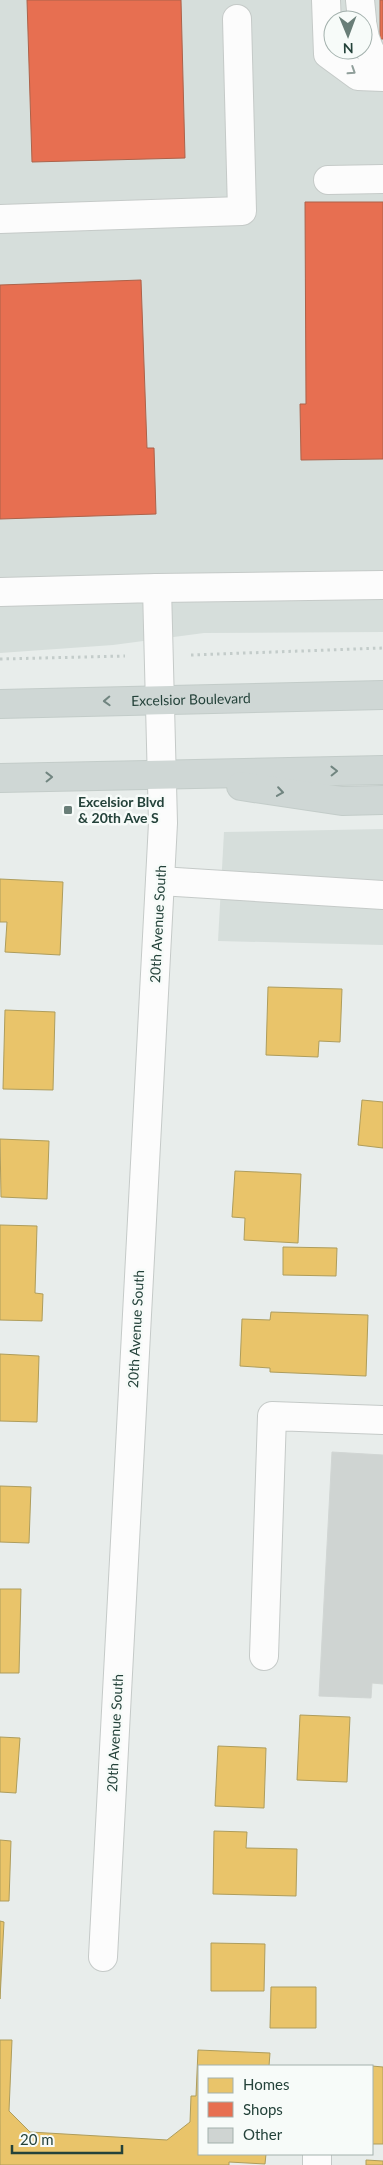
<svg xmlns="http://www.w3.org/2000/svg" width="383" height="2165" font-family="Lato,sans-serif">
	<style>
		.built { fill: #d6dedb; fill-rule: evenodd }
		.homes { fill: #e9c46a; stroke: #ae9d5c }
		.shops { fill: #e76f51; stroke: #ac624a }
		.building { fill: #cfd4d2; stroke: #d1d6d4 }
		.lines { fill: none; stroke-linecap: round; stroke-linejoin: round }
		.minor-casing { stroke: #c5cac8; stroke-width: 30 }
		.major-casing { stroke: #c3ccc9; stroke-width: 30 }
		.path { stroke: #c3ccca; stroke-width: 3; stroke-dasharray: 2.5 4; stroke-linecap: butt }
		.minor { stroke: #fcfcfc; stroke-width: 28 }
		.major { stroke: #cfd7d5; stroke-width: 28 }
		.oneway { stroke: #909f9b }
		.oneway2 { stroke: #718580 }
		.poi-dot { fill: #697e78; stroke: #f7fbf9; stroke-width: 2 }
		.labels { text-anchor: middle; stroke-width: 5; stroke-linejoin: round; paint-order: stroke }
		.street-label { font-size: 14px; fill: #24423a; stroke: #f7fbf9 }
		.poi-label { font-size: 14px; font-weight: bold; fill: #24423a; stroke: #f7fbf9; text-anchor: start }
	</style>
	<rect width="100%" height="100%" fill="#e8edeb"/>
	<g class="built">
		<path d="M0,0h383v632l-179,1 -91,12 -113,8zM333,20h30v30h-30z"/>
		<path d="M383,829v116l-165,-4 6,-109z"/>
	</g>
	<g class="homes">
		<path d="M0,879l63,3 -3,73 -55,-3 2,-30h-7z"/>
		<path d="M268,987l74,2 -2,53 -21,-1 -1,16 -52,-2z"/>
		<path d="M5,1010l50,2 -2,78 -50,-1z"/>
		<path d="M362,1100l21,2v46l-25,-3z"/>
		<path d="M0,1139l49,2 -2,58 -46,-2z"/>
		<path d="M235,1171l66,3 -3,69 -54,-3 1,-22 -13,-1z"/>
		<path d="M0,1225l37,1 -2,67 8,1 -1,27 -42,-1z"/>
		<path d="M283,1247l54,1 -1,28 -53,-1z"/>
		<path d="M271,1312l97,3 -2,61 -96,-4v-4l-30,-2 2,-47 28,1z"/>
		<path d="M0,1354l39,2 -2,66 -37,-1z"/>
		<path d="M0,1486l31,1 -2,56 -29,-1z"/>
		<path d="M0,1589h21l-2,84h-19z"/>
		<path d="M300,1715l50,2 -3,65 -50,-2z"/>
		<path d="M0,1737l20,1 -4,55 -16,-1z"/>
		<path d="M218,1746l48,2 -2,60 -49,-2z"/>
		<path d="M214,1831l33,1 -1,16 51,1 -1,47 -83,-2z"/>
		<path d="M0,1840l11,1 -2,60h-9z"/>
		<path d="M0,1921l4,1 -4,77z"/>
		<path d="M211,1943l54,1 -1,47h-53z"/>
		<path d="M271,1987h45v41h-46z"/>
		<path d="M0,2040h12l-3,71 21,21 137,8 23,-18 1,-26h5l2,-46 72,3 -1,13h-70v88h67l-1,10 -36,-2v3h-229z"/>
		<path d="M372,2066l11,1v77h-11z"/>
		<path d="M366,2160l17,1v4h-17z"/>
	</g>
	<g class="shops">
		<path d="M27,0h154l4,158 -153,4z"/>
		<rect x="380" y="0" width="3" height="39"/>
		<path d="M305,202h78v257l-82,1 -1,-56h6z"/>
		<path d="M141,280l6,168h7l2,66 -156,5v-234z"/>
	</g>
	<path class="building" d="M332,1452l51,3v229l-11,-1 -1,15 -52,-2z"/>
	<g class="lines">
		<defs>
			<g id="minor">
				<path d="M326,0l2,54 30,22 25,1"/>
				<path d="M360,0l2,20"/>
				<path d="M363,27c1,12 8,32 20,38"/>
				<path d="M328,180l55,-1"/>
				<path d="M0,219l242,-8 -5,-192"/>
				<path d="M157,588l226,-3"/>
				<path d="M0,592l157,-4 6,235 -60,1134"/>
				<path d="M160,881l223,14"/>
				<path d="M264,1656l8,-240 111,4"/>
				<path d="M317,2165v-11"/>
			</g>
			<g id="major">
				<path id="s1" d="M0,704l383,-9"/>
				<path d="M0,778l383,-8"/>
				<path d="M241,786l101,15 41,-1"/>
			</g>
		</defs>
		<use href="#minor" class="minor-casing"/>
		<use href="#major" class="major-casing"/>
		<g class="path">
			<path d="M191,655l192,-7"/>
			<path d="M0,659l125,-3"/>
		</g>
		<use href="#minor" class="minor"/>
		<use href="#major" class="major"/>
	</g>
	<defs><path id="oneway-chevron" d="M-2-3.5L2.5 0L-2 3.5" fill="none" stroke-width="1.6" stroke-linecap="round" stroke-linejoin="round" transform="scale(1.25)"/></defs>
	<use class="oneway" href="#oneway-chevron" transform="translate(352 71) rotate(33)"/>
	<g class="oneway2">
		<use href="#oneway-chevron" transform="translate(107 701) rotate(178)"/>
		<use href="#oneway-chevron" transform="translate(334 771) rotate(-1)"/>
		<use href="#oneway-chevron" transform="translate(49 777) rotate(-1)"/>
		<use href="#oneway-chevron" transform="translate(280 792) rotate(8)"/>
	</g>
	<rect class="poi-dot" x="63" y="805" width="10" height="10" rx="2.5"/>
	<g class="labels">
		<g class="street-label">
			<text dy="5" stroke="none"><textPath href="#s1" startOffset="191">Excelsior Boulevard</textPath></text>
			<text transform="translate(158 924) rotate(-87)" y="5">20th Avenue South</text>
			<text transform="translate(136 1329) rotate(-87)" y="5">20th Avenue South</text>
			<text transform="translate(115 1733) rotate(-87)" y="5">20th Avenue South</text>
		</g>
		<g class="poi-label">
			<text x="78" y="807">Excelsior Blvd<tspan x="78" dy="16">&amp; 20th Ave S</tspan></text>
		</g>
	</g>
	<rect x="198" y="2065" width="175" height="90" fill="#f7fbf9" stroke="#a3b1ad"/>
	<rect x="208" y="2078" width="25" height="15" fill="#e9c46a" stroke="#a3b1ad"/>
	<text x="243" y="2090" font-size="15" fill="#24423a">Homes</text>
	<rect x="208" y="2102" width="25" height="15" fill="#e76f51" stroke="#a3b1ad"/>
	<text x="243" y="2115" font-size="15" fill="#24423a">Shops</text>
	<rect x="208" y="2128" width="25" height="15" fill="#cfd4d2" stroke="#a3b1ad"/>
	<text x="243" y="2140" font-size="15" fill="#24423a">Other</text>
	<g transform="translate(348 35) rotate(179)"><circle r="24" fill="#f7fbf9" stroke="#a3b1ad"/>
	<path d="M0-4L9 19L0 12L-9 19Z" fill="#697e78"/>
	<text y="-8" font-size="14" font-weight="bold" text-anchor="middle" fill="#24423a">N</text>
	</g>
	<path d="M12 2145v8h110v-8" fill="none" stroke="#24423a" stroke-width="2.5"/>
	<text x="20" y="2145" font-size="15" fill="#24423a" stroke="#f7fbf9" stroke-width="4" paint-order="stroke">20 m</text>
</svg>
